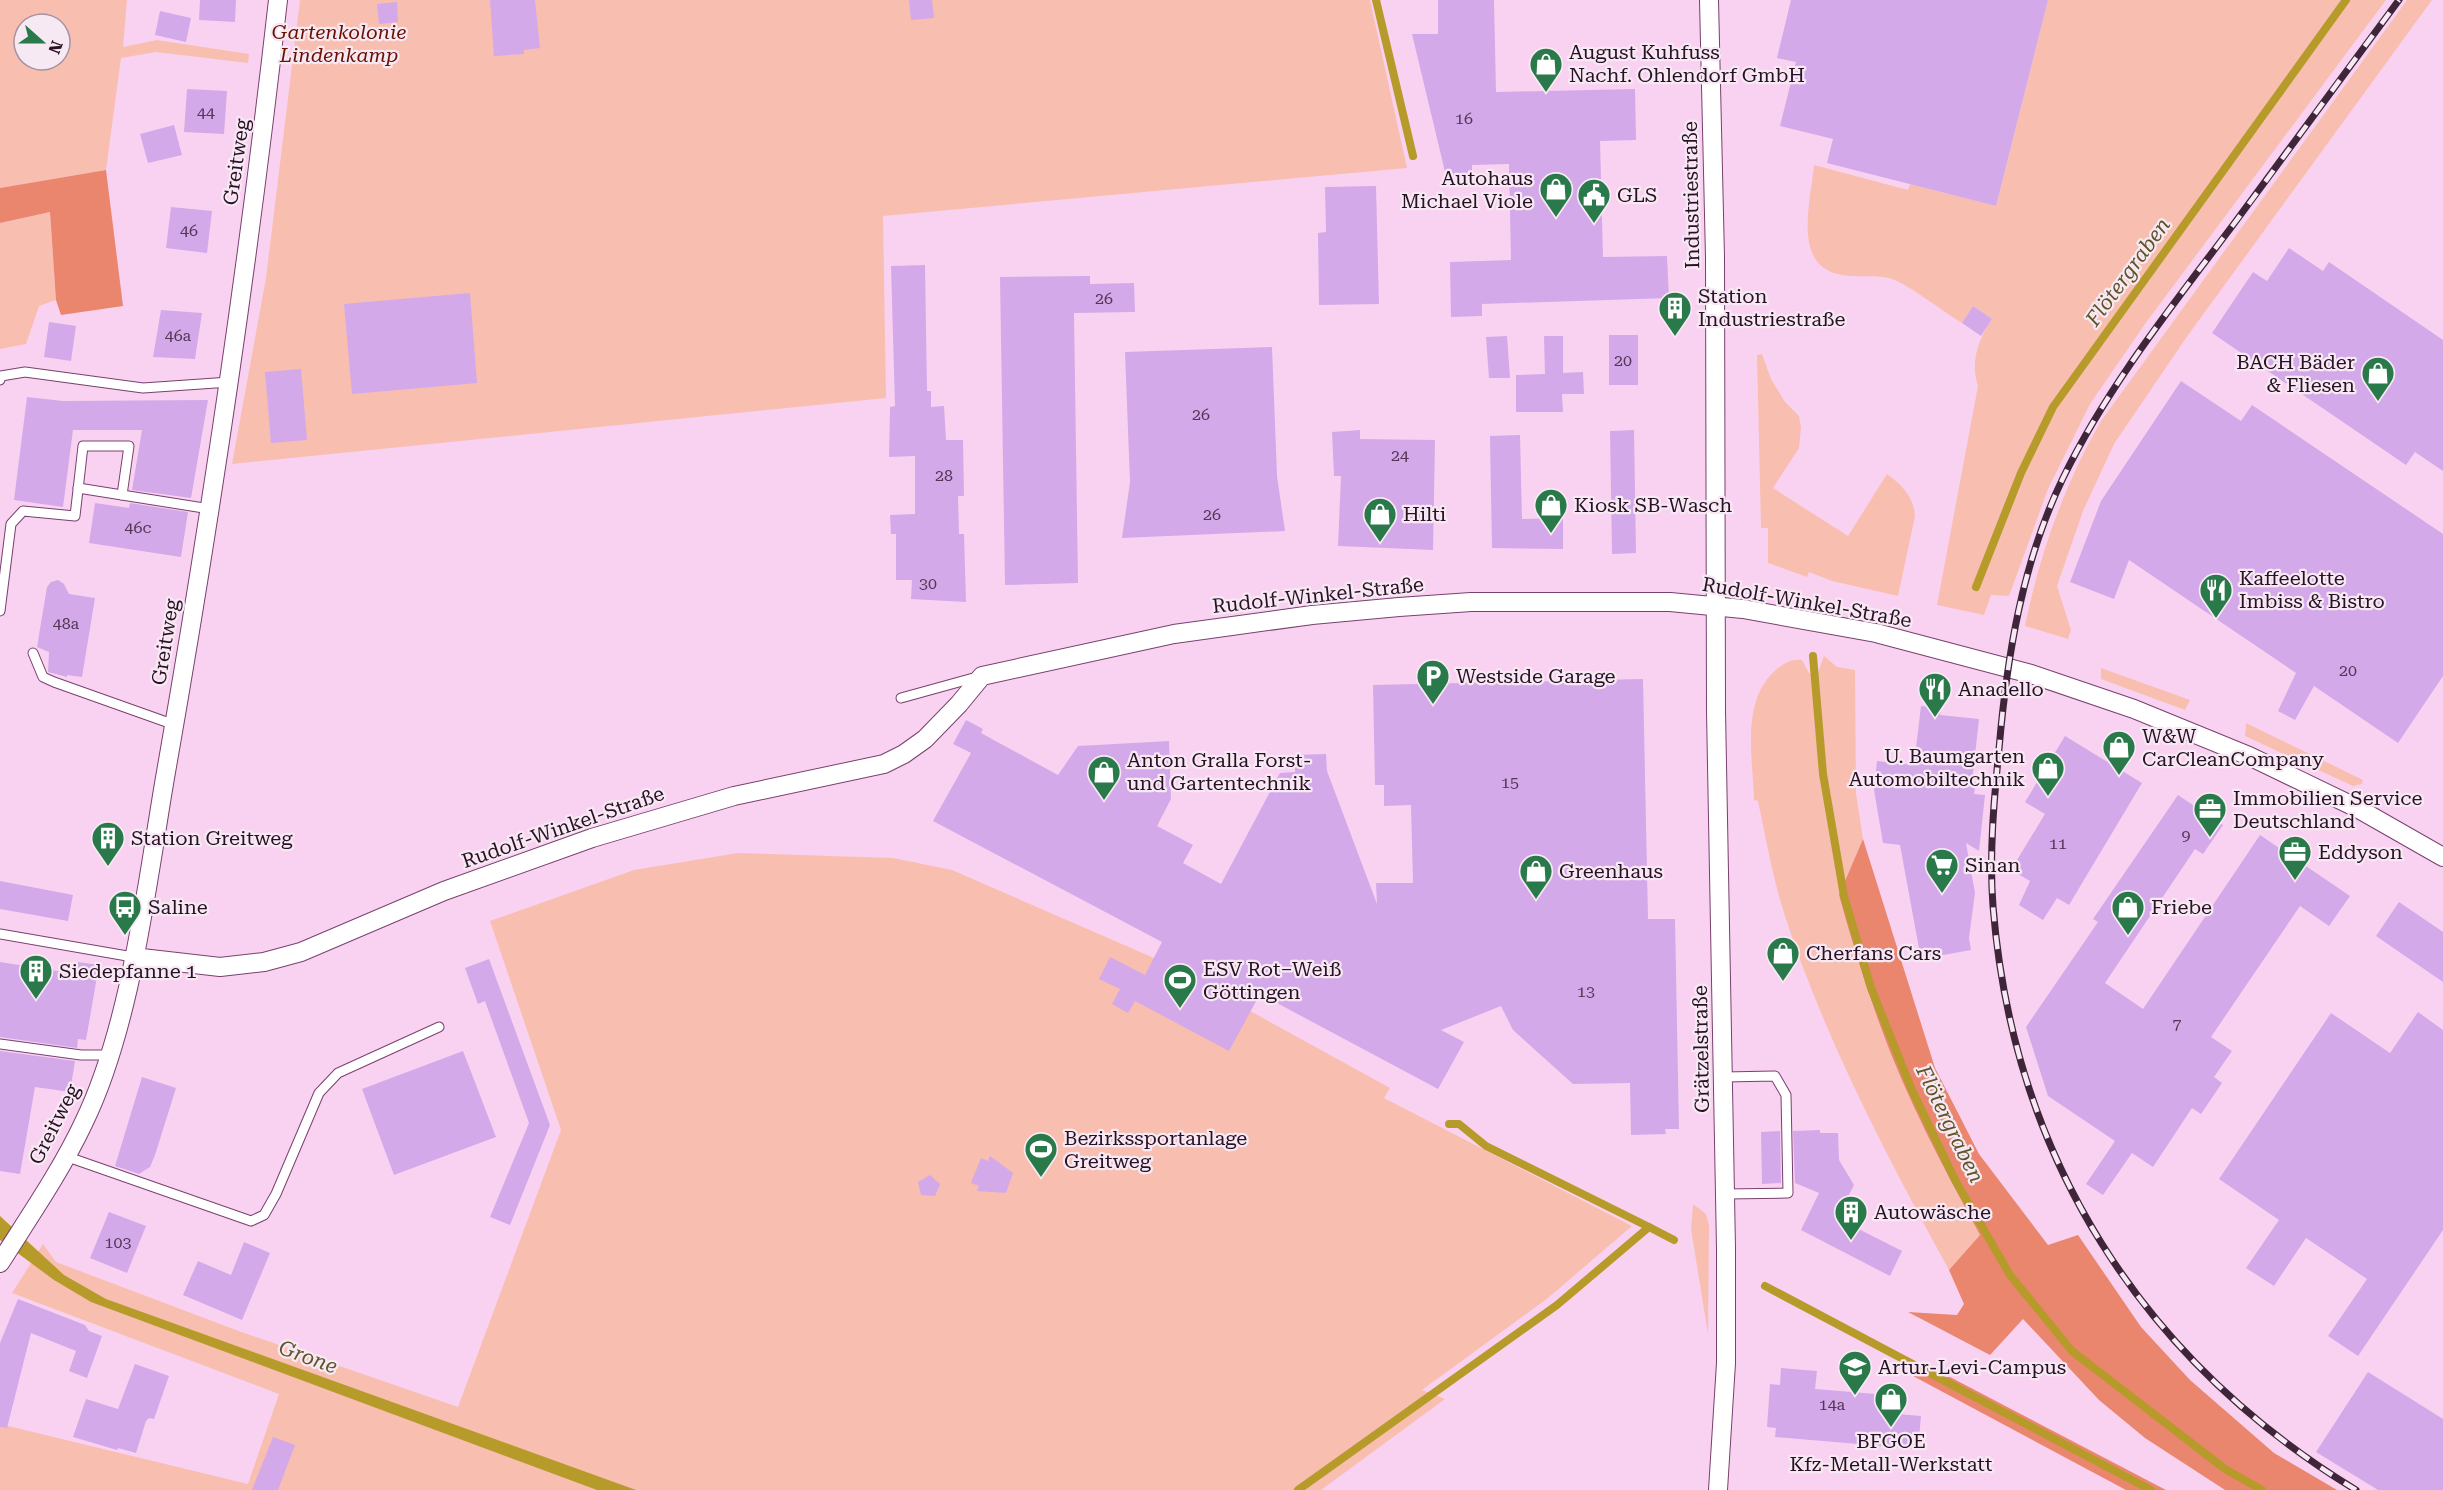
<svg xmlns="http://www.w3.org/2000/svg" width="2443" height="1490" font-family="'Roboto Serif',serif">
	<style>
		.green { fill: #f8beb0; fill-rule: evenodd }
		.forest { fill: #ea856e }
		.water { fill: #b79b2a }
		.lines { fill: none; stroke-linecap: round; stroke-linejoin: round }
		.stream { stroke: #b79b2a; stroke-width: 8 }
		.building { fill: #d3a9e9 }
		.lane-casing { stroke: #78406e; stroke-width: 11 }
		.street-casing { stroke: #78406e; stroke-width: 20 }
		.lane { stroke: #fff; stroke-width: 9 }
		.street { stroke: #fff; stroke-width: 18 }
		.rail-casing { stroke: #3f253a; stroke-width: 7 }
		.rail { stroke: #f7e9f3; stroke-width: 4.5; stroke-dasharray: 14; stroke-linecap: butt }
		.labels { text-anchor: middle; stroke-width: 4.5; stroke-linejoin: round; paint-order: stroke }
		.number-label { font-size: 16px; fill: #543756 }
		.park-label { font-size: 20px; font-style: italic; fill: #6b1000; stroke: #f7e9f3 }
		.poi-label { font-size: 20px; fill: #291125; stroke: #f7e9f3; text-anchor: start }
		.street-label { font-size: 20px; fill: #291125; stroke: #f7e9f3 }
		.water-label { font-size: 21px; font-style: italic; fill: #5f5328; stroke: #f7e9f3 }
	</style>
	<rect width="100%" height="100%" fill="#fad2f1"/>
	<g class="green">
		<path d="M0,0h127l-4,47 34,-7 92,14 -1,9 -92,-11 -35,6 -15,112 -106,18zM24,24h36v36h-36z"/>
		<path d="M300,0h1070l37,168 -524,48 3,182 -654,66 34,-186z"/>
		<path d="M2048,0h338l-241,324 -55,80 -42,85 -39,107 -18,-1 -7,20 -47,-10 41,-219c-8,-24 0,-46 14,-67l-19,-13 -11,17c-15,-9 -56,-40 -70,-44 -15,-5 -34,-1 -50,-4 -51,-8 -31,-74 -28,-110l94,25 2,-6 86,22z"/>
		<path d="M2407,0h25l-246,338 -72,106 -31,67 -26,75 14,44 -3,9 -43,-13c15,-74 39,-140 76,-205z"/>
		<path d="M50,212l6,88 -17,6 -13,38 -26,5v-126z"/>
		<path d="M1762,354l9,25 14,23 14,14 2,11 -2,21 -26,40 75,48 39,-62c15,11 27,23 28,42l-17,80 -66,-15 -23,-9 -2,5 -39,-14v-35h-7l-4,-173z"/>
		<path d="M1824,656l13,11 18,3 1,123 7,46 -24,56c12,44 25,88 41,130 26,73 63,143 100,210l-31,35c-61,-111 -125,-233 -164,-354 -12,-37 -19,-77 -27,-115l-4,-1c-1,-41 -14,-101 23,-131 8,-6 14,-10 25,-9l7,13 8,2z"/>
		<path d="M2101,668l89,32 -5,10 -84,-31z"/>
		<path d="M2246,723l117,57 -1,4 -9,2 -108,-50z"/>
		<path d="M738,853l155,5 59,12 202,88 236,130 -6,10 248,128 -84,72 -126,92 23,9 -124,91h-1321v-66l248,60 31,-90 -267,-101 31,-49 13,18 180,68 222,77 103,-277 -71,-209 144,-51z"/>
		<path d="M1693,1204l13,10 3,11 -1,109 -17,-105z"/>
	</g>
	<g class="forest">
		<path d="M106,170l17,136 -62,9 -5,-15 -6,-88 -50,11v-35z"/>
		<path d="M1863,839l72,229 44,86 69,91 30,-10 63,92 49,53 84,73 63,37h-112l-80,-52 -46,-38 -76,-81 -33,36 -82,-43 49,3 7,-11 -15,-34 31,-35c-37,-68 -74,-137 -100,-210 -16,-43 -29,-86 -41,-130z"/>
		<path d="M1913,1376l37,1 216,113h-40z"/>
	</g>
	<path class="water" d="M0,1216l64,59 42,24 530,191h-39l-506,-188 -37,-22 -54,-40z"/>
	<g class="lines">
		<g class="stream">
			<path d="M1376,0l37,156"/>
			<path d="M1976,587l45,-114 32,-66 293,-407"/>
			<path d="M1813,656l10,118 21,122 27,92 40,100 44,92 55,95 62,76 153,118 37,21"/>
			<path d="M1449,1124h10l27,22 163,81"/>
			<path d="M1765,1286l386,204"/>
			<path d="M1298,1490l259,-185 92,-78 25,13"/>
		</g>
	</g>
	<g class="building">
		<path d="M200,0h36l-1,22 -36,-2z"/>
		<path d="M490,0h45l5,48 -16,2v4l-30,2z"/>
		<path d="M909,0h23l2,18 -23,2z"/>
		<path d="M1438,0h56l2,92 139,-3 1,51 -36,1 3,116 64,-1 2,42 -187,6v12l-31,1 -1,-55 61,-2 -2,-96 -37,1v10l-26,1 -34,-142h26z"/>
		<path d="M1791,0h257l-52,206 -169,-43 6,-24 -53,-13 16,-64 -19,-4z"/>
		<path d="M397,2l1,20 -19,2 -2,-20z"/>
		<path d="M160,11l31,7 -5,24 -31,-7z"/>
		<path d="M187,89l40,2 -3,43 -40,-2z"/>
		<path d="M174,125l8,30 -34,8 -8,-29z"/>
		<path d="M1376,186l3,118 -60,1 -1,-72 8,-1 -1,-45z"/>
		<path d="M171,207l41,4 -5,42 -41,-5z"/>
		<path d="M2289,248l34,23 6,-9 114,78v131l-28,-19 -9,13 -194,-132 41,-61 14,9z"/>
		<path d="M925,265l2,126h4v16l13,-1 2,34h17l1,56h-6l1,38h5l2,68 -55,-3 1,-19h-16v-46h-5l-1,-19 25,-1v-58l-26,1 1,-50 5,-1 -4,-140z"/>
		<path d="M1090,276v8l44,-1 1,29 -61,1 4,270 -73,2 -5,-308z"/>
		<path d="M470,293l7,90 -125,11 -8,-90z"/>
		<path d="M1973,306l19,13 -11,17 -19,-13z"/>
		<path d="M161,310l41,3 -7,46 -42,-2z"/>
		<path d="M49,322l27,4 -5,35 -27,-4z"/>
		<rect x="1609" y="335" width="29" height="50"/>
		<path d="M1507,336l3,42h-21l-3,-41z"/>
		<path d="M1544,336h19v37l20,-1 1,22h-22l1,18h-47v-37l29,-1z"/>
		<path d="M1272,347l5,129 8,55 -163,7 8,-56 -5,-130z"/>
		<path d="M301,369l6,71 -36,3 -6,-71z"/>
		<path d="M2181,381l60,40 11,-16 191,129v142l-45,67 -84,-57 -19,34 -17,-9 18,-38 -167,-113 -15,39 -44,-17 31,-81z"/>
		<path d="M27,397l36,4 145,-1 -17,98 -59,-8 10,-60h-69l-10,77 -49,-7z"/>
		<path d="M1360,430v9l75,1 -2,110 -95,-4 3,-70h-7l-2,-44z"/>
		<path d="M1634,430l2,123 -24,1 -2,-123z"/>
		<path d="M1520,435l2,84 41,-1v31l-71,-1 -2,-112z"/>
		<path d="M95,503l34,5 1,-5 58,9 -7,45 -92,-14z"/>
		<path d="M58,580l6,4 5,10 26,4 -13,79 -15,-2v2l-19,-5 1,-20 -12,-5 10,-60 4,-5z"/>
		<path d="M1643,679l5,240h27l4,210h-14l1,5 -35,1 -1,-52 -57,1 -60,-54 -12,-24 -60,24 23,12 -26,47 -178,-95 -31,57 -94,-50 -7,12 -16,-9 8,-15 -21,-10 11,-22 35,18 17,-33 -229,-121 38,-68 -18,-9 13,-24 17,9 -2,4 77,42 20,-29 91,-5 2,58 -14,27 36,19 -10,18 38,21 59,-111 15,-1v-17l31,-1 1,17 50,133 -1,-21h37l-2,-78 -27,1v-21h-9l-2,-100z"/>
		<path d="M1921,706l20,2 -1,7 39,4 -7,63h4l-2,12 11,1 -6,56 -13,-8 9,50 -6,45 2,12 -50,9 -21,-114 -17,-2 -9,-53 3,-29 37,4z"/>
		<path d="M2065,736l77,47 -73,122 -12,-7 -14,22 -24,-15 11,-24 -19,-11 34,-56 -20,-12z"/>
		<path d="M2178,795l45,30 -20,29 -8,-5 -90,134 38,26 117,-174 90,61 -21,30 -29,-20 -89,131 21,14 -18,26 8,6 -21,31 -9,-6 -39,59 -21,-14 -29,42 -17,-11 29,-43 -67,-45 -22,-69 72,-105 -5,-3z"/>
		<path d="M0,881l73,14 -5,26 -68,-12z"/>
		<path d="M2399,902l44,30v50l-67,-46z"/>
		<path d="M489,959l61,166 -40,100 -20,-8 39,-94 -44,-122 -7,3 -13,-36z"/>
		<path d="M0,962l76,12 2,-12 21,3 -13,75 -8,-1 -1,9 -77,-11z"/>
		<path d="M2418,1012l25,18v200l-85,126 -30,-20 39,-57 -61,-41 -32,48 -28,-18 33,-48 -60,-41 112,-166 59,40z"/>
		<path d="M0,1051l75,10 -5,31 -35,-5 -15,87 -20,-3z"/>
		<path d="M463,1051l33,86 -102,38 -32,-86z"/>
		<path d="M142,1077l34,11 -21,67 -5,12 -11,7 -24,-8z"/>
		<path d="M1820,1130v3h18l1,27 15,25 -17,33 65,33 -12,25 -89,-46 18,-37 -24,-10 -2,-52z"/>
		<path d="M1780,1131l1,52 -19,1 -1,-52z"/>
		<path d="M990,1156l23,17 -7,20 -29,-2 2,-5 -8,-3 10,-25 7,3z"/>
		<path d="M930,1175l10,9 -5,12 -14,-1 -3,-13z"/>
		<path d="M109,1212l37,14 -19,47 -37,-15z"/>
		<path d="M244,1242l26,11 -28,67 -59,-25 15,-34 33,14z"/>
		<path d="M18,1299l67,26 4,6 13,5 -15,42 -18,-7 7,-20 -45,-18 -24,95 -7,-1v-84z"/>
		<path d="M135,1364l34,12 -15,43 -5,-1 -3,3 -10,32 -18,-5 -1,2 -44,-13 13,-38 32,10z"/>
		<path d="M1781,1368l36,3 -2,18 73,6 -2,18 35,3 -3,33 -143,-12 1,-9 -9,-1 3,-43 10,1z"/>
		<path d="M2368,1372l75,47v71h-65l-62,-38z"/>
		<path d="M273,1437l22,8 -17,45h-26z"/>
	</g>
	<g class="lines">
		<defs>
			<g id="lane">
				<path d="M0,380l1,-4 24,-4 118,16 87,-6"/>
				<path d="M78,488l132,21"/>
				<path d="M0,611l11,-87 12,-13 52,5 8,-70h46l-7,49"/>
				<path d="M33,653l10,24 11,5 121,43"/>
				<path d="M901,698l76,-21"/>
				<path d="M0,934l133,23"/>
				<path d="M0,1044l81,11h29"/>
				<path d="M1724,1077l51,-1 11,19 2,98 -63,1"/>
				<path d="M65,1156l186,65 13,-6 12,-21 43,-101 19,-20 101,-46"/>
			</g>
			<g id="street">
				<path d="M1709,0l6,257 1,454 10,538v114l-8,127"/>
				<path d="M133,957l87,10 44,-5 37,-10 143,-61 148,-53 142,-42 150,-32 20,-10 21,-15 34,-35 23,-28 192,-42 138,-19 87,-8 72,-5h199l73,7 133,24 155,41 103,35 115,47 108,52 86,49"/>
				<path d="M0,1263c29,-46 61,-92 84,-141 48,-99 63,-241 82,-350 45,-256 83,-514 112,-772"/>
			</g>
		</defs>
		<use href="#lane" class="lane-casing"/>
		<use href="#street" class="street-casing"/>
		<use href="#lane" class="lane"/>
		<use href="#street" class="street"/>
		<defs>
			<path id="rail" d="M2356,1490c-215,-131 -343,-333 -363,-584 -4,-52 1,-106 6,-157 8,-93 23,-186 64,-271 44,-91 109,-172 170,-253 56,-75 110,-150 166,-225"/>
		</defs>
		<use href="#rail" class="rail-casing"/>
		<use href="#rail" class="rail"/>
	</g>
	<defs>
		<symbol id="shop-pin" viewBox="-11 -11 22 30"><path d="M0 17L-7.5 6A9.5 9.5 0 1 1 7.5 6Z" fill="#29794a" stroke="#f7e9f3"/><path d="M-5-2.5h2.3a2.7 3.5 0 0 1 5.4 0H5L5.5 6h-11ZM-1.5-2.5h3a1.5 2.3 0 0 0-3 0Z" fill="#fff"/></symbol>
		<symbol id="civic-pin" viewBox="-11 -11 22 30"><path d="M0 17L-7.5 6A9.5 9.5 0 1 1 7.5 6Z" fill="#29794a" stroke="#f7e9f3"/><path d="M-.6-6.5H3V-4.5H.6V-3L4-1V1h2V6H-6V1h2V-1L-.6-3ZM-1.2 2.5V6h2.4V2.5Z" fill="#fff"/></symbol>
		<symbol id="building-pin" viewBox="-11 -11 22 30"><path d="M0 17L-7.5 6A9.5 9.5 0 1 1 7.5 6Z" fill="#29794a" stroke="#f7e9f3"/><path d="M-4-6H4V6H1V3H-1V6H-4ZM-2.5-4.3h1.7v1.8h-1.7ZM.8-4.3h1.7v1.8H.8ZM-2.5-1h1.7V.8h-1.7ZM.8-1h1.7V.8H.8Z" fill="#fff"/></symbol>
		<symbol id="restaurant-pin" viewBox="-11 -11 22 30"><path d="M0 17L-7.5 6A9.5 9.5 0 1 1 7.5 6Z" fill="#29794a" stroke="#f7e9f3"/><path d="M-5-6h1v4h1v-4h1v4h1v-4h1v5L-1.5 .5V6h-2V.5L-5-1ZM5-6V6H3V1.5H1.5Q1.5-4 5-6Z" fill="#fff"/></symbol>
		<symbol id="parking-pin" viewBox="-11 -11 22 30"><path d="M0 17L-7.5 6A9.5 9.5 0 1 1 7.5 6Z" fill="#29794a" stroke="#f7e9f3"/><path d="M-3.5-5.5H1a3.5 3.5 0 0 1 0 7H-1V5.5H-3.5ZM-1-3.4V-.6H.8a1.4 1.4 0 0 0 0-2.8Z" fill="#fff"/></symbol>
		<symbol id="office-pin" viewBox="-11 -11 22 30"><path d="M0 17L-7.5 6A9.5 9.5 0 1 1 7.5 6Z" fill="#29794a" stroke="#f7e9f3"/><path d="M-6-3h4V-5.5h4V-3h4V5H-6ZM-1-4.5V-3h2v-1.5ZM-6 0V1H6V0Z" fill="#fff"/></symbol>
		<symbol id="supermarket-pin" viewBox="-11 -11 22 30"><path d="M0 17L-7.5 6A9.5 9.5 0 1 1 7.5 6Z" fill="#29794a" stroke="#f7e9f3"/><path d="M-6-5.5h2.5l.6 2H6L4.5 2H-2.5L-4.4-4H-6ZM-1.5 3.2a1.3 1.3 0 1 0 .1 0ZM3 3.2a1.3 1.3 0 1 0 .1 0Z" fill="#fff"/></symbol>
		<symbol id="bus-pin" viewBox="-11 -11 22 30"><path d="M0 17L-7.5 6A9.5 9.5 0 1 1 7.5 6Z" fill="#29794a" stroke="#f7e9f3"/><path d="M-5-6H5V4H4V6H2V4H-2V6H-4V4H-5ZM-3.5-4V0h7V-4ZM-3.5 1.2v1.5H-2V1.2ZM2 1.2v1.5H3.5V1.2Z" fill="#fff"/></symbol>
		<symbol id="stadium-pin" viewBox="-11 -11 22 30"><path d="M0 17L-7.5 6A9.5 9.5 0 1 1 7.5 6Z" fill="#29794a" stroke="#f7e9f3"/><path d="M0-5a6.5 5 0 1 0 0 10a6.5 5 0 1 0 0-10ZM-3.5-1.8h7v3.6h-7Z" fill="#fff"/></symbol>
		<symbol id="school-pin" viewBox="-11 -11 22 30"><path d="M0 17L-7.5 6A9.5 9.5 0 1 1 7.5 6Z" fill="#29794a" stroke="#f7e9f3"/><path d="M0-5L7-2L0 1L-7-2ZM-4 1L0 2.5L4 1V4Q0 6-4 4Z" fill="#fff"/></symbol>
	</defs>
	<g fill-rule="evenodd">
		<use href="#shop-pin" x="1527" y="45" width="38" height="52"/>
		<use href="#shop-pin" x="1537" y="170" width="38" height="52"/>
		<use href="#civic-pin" x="1575" y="176" width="38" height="52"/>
		<use href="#building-pin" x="1656" y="289" width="38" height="52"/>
		<use href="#shop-pin" x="2359" y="354" width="38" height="52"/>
		<use href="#shop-pin" x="1532" y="486" width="38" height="52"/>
		<use href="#shop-pin" x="1361" y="495" width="38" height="52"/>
		<use href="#restaurant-pin" x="2197" y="571" width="38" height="52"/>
		<use href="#parking-pin" x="1414" y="657" width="38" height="52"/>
		<use href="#restaurant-pin" x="1916" y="670" width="38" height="52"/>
		<use href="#shop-pin" x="2100" y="728" width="38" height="52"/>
		<use href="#shop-pin" x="2029" y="749" width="38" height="52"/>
		<use href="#shop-pin" x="1085" y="753" width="38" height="52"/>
		<use href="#office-pin" x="2191" y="790" width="38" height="52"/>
		<use href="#building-pin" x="89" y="819" width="38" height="52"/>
		<use href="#office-pin" x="2276" y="833" width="38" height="52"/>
		<use href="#supermarket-pin" x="1923" y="846" width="38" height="52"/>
		<use href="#shop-pin" x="1517" y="852" width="38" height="52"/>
		<use href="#bus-pin" x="106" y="888" width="38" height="52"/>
		<use href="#shop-pin" x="2109" y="888" width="38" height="52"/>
		<use href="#shop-pin" x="1764" y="934" width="38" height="52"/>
		<use href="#building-pin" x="17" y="952" width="38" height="52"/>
		<use href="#stadium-pin" x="1161" y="961" width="38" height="52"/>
		<use href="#stadium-pin" x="1022" y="1130" width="38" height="52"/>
		<use href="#building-pin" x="1832" y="1193" width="38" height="52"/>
		<use href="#school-pin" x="1836" y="1348" width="38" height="52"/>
		<use href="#shop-pin" x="1872" y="1380" width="38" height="52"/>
	</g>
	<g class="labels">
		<g class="number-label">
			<text x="206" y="118">44</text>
			<text x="1464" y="124">16</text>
			<text x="189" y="236">46</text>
			<text x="1104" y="304">26</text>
			<text x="178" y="341">46a</text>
			<text x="1623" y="366">20</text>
			<text x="1201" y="420">26</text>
			<text x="1400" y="461">24</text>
			<text x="944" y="481">28</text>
			<text x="1212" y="520">26</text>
			<text x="138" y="533">46c</text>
			<text x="928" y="589">30</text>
			<text x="66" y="629">48a</text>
			<text x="2348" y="676">20</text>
			<text x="1510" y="788">15</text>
			<text x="2186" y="841">9</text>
			<text x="2058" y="849">11</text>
			<text x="1586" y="997">13</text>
			<text x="2177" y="1029">7</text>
			<text x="118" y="1248">103</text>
			<text x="1832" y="1410">14a</text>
		</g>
		<g class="park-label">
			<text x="339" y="39">Gartenkolonie<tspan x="339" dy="23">Lindenkamp</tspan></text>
		</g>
		<g class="poi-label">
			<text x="1569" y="59">August Kuhfuss<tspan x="1569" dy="23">Nachf. Ohlendorf GmbH</tspan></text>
			<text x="1533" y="185" text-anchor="end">Autohaus<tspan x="1533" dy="23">Michael Viole</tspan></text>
			<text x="1617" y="202">GLS</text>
			<text x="1698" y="303">Station<tspan x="1698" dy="23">Industriestraße</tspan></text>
			<text x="2355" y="369" text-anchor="end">BACH Bäder<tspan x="2355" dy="23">&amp; Fliesen</tspan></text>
			<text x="1574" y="512">Kiosk SB-Wasch</text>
			<text x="1403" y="521">Hilti</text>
			<text x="2239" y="585">Kaffeelotte<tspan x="2239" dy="23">Imbiss &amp; Bistro</tspan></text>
			<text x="1456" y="683">Westside Garage</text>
			<text x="1958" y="696">Anadello</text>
			<text x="2142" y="743">W&amp;W<tspan x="2142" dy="23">CarCleanCompany</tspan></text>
			<text x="2025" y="763" text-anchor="end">U. Baumgarten<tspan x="2025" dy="23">Automobiltechnik</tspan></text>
			<text x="1127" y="767">Anton Gralla Forst-<tspan x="1127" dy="23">und Gartentechnik</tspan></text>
			<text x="2233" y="805">Immobilien Service<tspan x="2233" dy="23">Deutschland</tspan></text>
			<text x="131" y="845">Station Greitweg</text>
			<text x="2318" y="859">Eddyson</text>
			<text x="1965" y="872">Sinan</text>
			<text x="1559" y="878">Greenhaus</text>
			<text x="148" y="914">Saline</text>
			<text x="2151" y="914">Friebe</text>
			<text x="1806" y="960">Cherfans Cars</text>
			<text x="1203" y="976">ESV Rot–Weìß<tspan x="1203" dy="23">Göttingen</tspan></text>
			<text x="59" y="978">Siedepfanne 1</text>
			<text x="1064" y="1145">Bezirkssportanlage<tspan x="1064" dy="23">Greitweg</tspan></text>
			<text x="1874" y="1219">Autowäsche</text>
			<text x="1878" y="1374">Artur-Levi-Campus</text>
			<text x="1891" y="1448" text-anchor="middle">BFGOE<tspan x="1891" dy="23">Kfz-Metall-Werkstatt</tspan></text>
		</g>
		<g class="street-label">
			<text transform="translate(236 162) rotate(-82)" y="7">Greitweg</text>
			<text transform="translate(1691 195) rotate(-91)" y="7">Industriestraße</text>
			<text transform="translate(1318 595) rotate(-6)" y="7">Rudolf-Winkel-Straße</text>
			<text transform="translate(1807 602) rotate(10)" y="7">Rudolf-Winkel-Straße</text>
			<text transform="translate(165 642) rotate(-81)" y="7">Greitweg</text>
			<text transform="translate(563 827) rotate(-19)" y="7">Rudolf-Winkel-Straße</text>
			<text transform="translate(1701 1049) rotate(-91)" y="7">Grätzelstraße</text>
			<text transform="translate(54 1124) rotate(-63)" y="7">Greitweg</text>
		</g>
		<g class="water-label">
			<text transform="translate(2128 272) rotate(-54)" y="7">Flötergraben</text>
			<text transform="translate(1950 1124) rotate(64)" y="7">Flötergraben</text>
			<text transform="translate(308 1357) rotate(20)" y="7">Grone</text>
		</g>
	</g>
	<g transform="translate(42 42) rotate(111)"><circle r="28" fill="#f7e9f3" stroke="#a593a1" stroke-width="1.5"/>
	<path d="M0-4.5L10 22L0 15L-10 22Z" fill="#29794a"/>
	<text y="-9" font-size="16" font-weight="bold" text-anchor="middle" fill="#291125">N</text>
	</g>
</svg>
